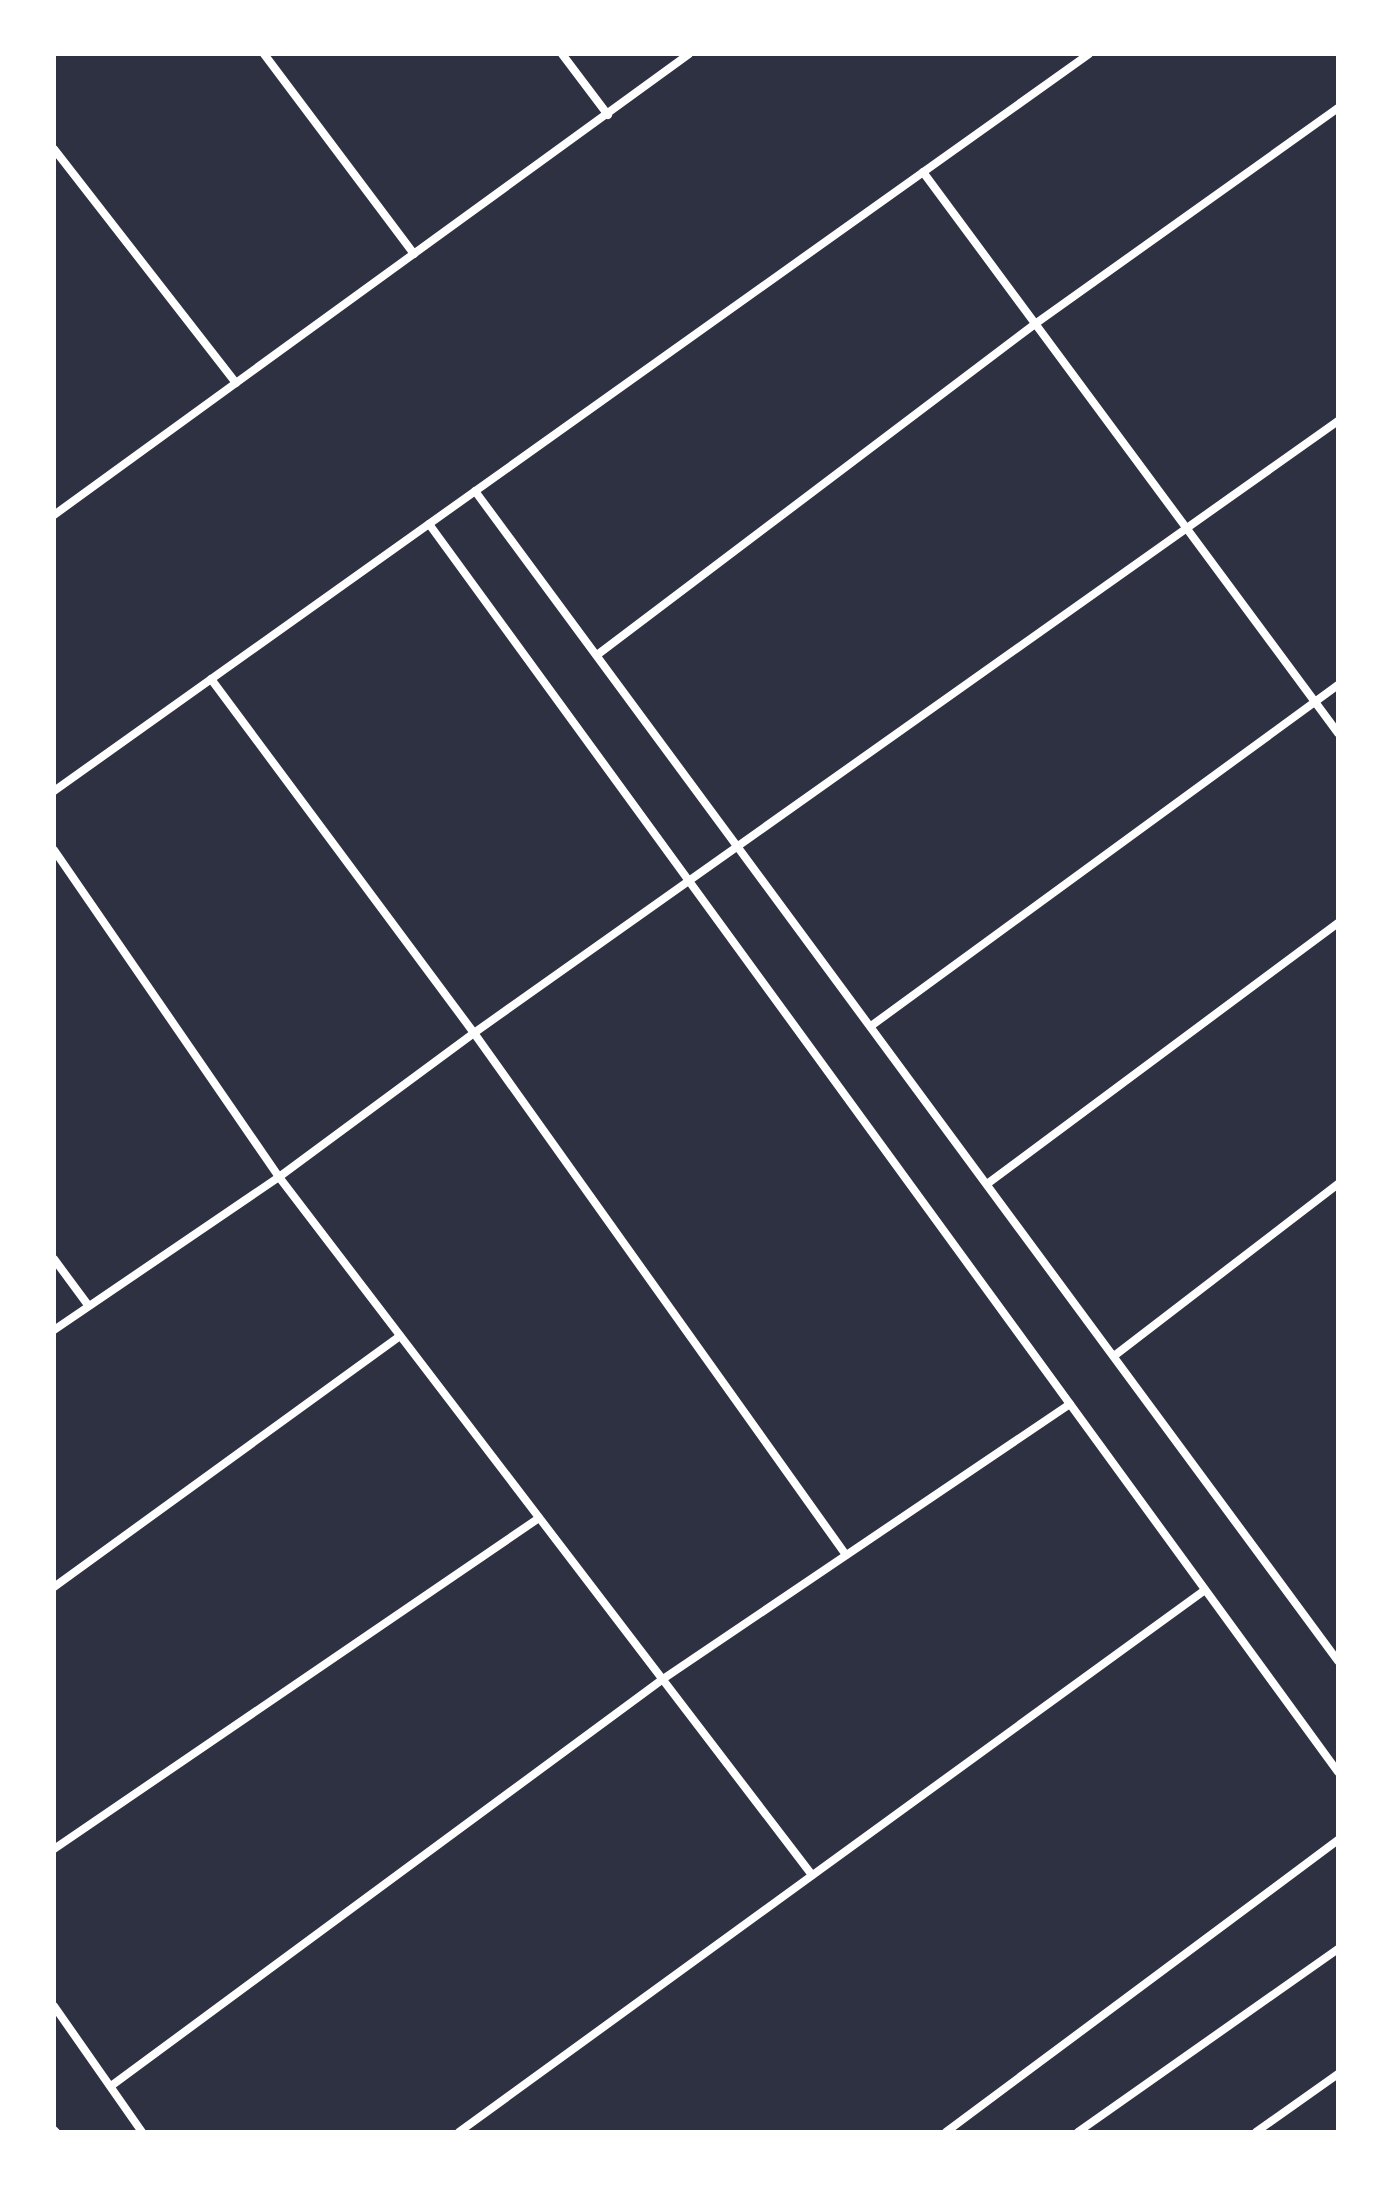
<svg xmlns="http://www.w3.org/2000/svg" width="1392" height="2186" font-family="Manrope,sans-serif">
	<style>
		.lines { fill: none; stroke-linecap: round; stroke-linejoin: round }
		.minor { stroke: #fff; stroke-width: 8 }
	</style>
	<rect width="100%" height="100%" fill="#2d3142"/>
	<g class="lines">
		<g class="minor">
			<path d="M264,54l150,200"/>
			<path d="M562,54l46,61"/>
			<path d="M54,149l182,234"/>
			<path d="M923,172l415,561"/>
			<path d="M475,491l863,1170"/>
			<path d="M54,515l635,-461"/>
			<path d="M429,524l909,1248"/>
			<path d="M597,655l438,-331 303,-216"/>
			<path d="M211,679l263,354 372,522"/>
			<path d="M54,791l1035,-737"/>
			<path d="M54,850l225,327 533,698"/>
			<path d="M871,1026l467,-341"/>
			<path d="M987,1184l351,-261"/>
			<path d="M54,1259l34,46"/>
			<path d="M54,1330l225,-153 195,-144 864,-612"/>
			<path d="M1114,1356l224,-172"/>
			<path d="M54,1587l346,-251"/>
			<path d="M54,1849l485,-331"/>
			<path d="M54,2006l88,126"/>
			<path d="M111,2086l552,-407 407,-275"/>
			<path d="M54,2130l2,2"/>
			<path d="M459,2132l746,-542"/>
			<path d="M946,2132l392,-292"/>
			<path d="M1078,2132l260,-183"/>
			<path d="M1256,2132l82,-58"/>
		</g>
	</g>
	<rect width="1392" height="2186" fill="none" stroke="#ffffff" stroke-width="112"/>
</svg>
